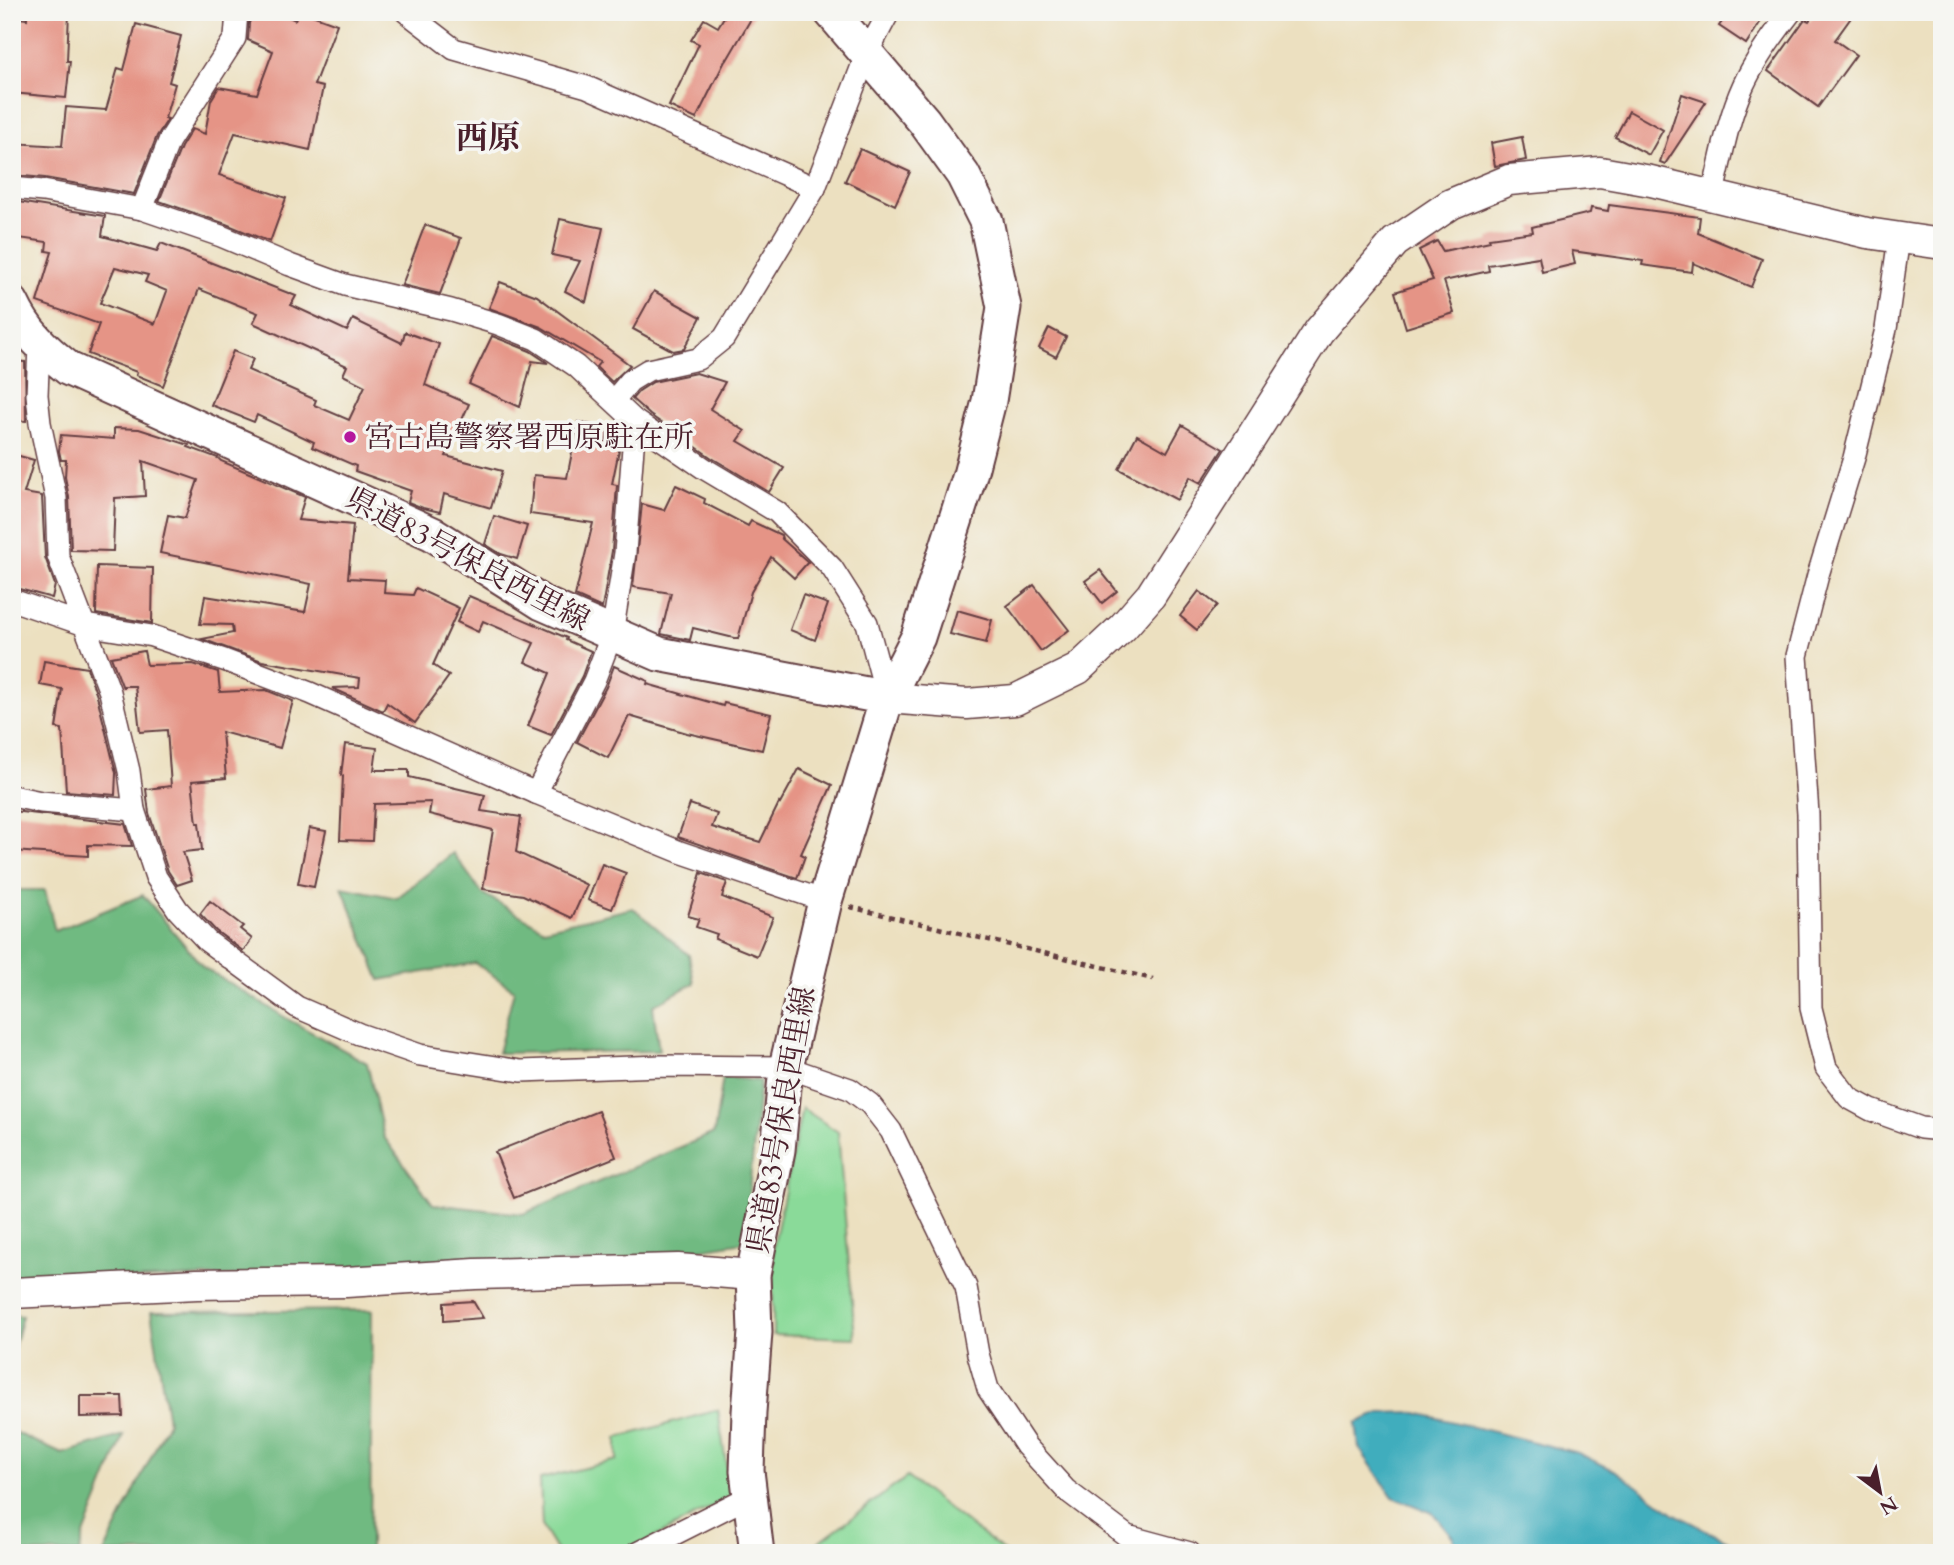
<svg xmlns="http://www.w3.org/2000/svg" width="1954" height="1565" font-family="Cardo,'Noto Serif JP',serif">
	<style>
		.green { fill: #8ada99; stroke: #6a7c62; stroke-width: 2 }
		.forest { fill: #6fba81; stroke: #5c6c56; stroke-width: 2 }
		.water { fill: #3fadbd; stroke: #446674; stroke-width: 2 }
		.building { fill: #e59486; fill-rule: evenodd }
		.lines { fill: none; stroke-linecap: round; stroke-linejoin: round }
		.street-casing { stroke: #623c41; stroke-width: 24 }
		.secondary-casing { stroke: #623c41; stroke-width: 33 }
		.primary-casing { stroke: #623c41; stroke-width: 37 }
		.path { stroke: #623c41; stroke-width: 4.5; stroke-dasharray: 5 5; stroke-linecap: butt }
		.street { stroke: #fff; stroke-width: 21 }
		.secondary { stroke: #fff; stroke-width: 30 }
		.primary { stroke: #fff; stroke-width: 33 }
		.poi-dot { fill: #b5179e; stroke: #f6f6f2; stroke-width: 2.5 }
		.labels { text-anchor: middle; stroke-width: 7; stroke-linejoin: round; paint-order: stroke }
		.poi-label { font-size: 30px; fill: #4a1f2b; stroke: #f6f6f2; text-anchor: start }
		.street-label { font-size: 30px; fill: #4a1f2b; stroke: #f6f6f2 }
		.neighbourhood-label { font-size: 32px; font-weight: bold; fill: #4a1f2b; stroke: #f6f6f2 }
	</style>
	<rect width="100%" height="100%" fill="#f6f6f2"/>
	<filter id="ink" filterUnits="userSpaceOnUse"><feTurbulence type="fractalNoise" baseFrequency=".0143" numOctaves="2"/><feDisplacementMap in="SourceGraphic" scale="14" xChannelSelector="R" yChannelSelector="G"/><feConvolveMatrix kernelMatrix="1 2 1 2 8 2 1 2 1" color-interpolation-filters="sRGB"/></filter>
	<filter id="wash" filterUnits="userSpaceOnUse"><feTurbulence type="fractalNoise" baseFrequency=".00686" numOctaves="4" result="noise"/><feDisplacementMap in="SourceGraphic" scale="28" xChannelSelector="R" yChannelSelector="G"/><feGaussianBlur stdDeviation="1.57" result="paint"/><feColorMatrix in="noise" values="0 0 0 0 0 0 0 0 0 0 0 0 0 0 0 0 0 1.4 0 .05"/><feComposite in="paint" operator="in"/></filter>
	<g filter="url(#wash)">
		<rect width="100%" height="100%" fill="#ece0c0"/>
		<g class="green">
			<path d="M802,1108l36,24 17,206 -82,-3v-87z"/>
			<path d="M718,1410l13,87 -106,56h-67l-16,-26 -2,-48 77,-19v-22z"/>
			<path d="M907,1477l99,76h-202z"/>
		</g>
		<g class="forest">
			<path d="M453,853l29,40 62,36 89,-21 56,47 5,28 -41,23 6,45 -161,2 16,-63 -39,-27 -95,17 -38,-93 55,11z"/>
			<path d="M12,890h33l10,41 88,-36 60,72 88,54 76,42 17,74 49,67 90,10 191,-81 9,-56 37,4 -16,161 -116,19 -616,23z"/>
			<path d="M372,1310l-2,243h-266l64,-131 -17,-110z"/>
			<path d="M12,1315l10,1 -10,39z"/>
			<path d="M12,1431l50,23 62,-19 -39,97 -6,21h-67z"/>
		</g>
		<path class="water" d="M1413,1412l165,41 38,18 59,43 68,35 -1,4h-286l-3,-16 -20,-24 -40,-16 -34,-49 -3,-25 24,-10z"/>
		<g id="blocks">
			<g class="building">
				<path d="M27,12h42l-2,49h3l-4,37 -54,-5v-76l15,2z"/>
				<path d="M267,12h11l17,8 3,-8h6l33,12 -23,61 9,2 -13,63 -75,-17 -16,42 67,23 -16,44 -44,-18 -67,-23 22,-54 11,-18 13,5 6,-34 8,-13 38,7 16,-43 -25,-11 1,-17 4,-9 11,5z"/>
				<path d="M727,12h28l-28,48 -1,-1 -30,60 -27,-13 30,-62 -8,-4 13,-21 14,8z"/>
				<path d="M1729,12h38l-21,32 -27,-18z"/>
				<path d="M1816,12h39l-20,28 21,15 -38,52 -50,-36 37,-52 4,2z"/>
				<path d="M136,24l45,12 -12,46 6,2 -10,34 3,1 -11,17 -23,58 -89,-16 -33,-3v-32l50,3 4,-39 40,3 12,-42 6,2z"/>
				<path d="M1682,94l24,8 -41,62 -5,-2z"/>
				<path d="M1629,111l34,19 -14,25 -34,-18z"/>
				<path d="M1522,137l4,23 -31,6 -4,-23z"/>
				<path d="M860,149l50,23 -15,33 -50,-24z"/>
				<path d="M12,201l93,15 -3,20 55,15 4,-8 135,53 -5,9 56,26 6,-12 49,24 3,-11 34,12 -14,41 44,19 -23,52 56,15 -11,37 -47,-14 -4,18 -17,-4 -15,-6 3,-11 -56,-20 1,-5 -44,-19 2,-5 -57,-27 -3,7 -43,-17 22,-54 20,8 -5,11 68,30 -2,5 35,15 16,-34 -22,-11 4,-9 -94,-43 5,-10 -59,-24 -36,97 -27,-11 1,-3 -49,-18 11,-30 -62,-22 15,-50 -6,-1 1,-9 -35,-5zM115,267l33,8 -3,7 22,9 -12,33 -55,-21z"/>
				<path d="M1609,205l91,12 -2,16 64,26 -11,28 -58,-24 -1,9 -50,-7 1,-4 -71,-10 3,13 -33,8 -3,-15 -51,8 1,6 -45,10 10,32 -48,15 -11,-36 38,-12 -14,-30 18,-9 6,10 47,-10 -1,-3 44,-6 -1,-5 58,-14 1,-5 17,3z"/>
				<path d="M560,219l43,9 -17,74 -21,-11 15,-30 -28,-6z"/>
				<path d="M425,225l36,13 -21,56 -38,-9z"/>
				<path d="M500,282l37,14 93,69 -18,17 -16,-15 4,-5 -59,-35 -52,-19z"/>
				<path d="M654,291l47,26 -17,32 -11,2 -40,-22z"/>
				<path d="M1049,328l17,9 -10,20 -17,-9z"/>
				<path d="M492,336l38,15 18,12 -16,-2 -12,46 -51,-23z"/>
				<path d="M12,361l13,1 1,59 -14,-1z"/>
				<path d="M696,373l29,9 -15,27 35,22 -7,10 46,27 -15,24 -57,-34 -62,-43 -18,-16 7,-8 14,-9z"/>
				<path d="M578,422l30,6 -2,14 14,3 -8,39 5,1 -5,66 -10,57 -27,-12 18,-73 -63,-9 4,-39 33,3z"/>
				<path d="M1182,425l41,24 -22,34 -11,-6 -13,23 -58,-31 18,-34 30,17z"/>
				<path d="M114,428l25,1 50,16 -1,2 30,11 3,3 84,36 -7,23 55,5 -5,53 37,2 -1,13 29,2 3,-7 43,20 -26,57 16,11 -34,47 -28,-20 -4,8 -51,-23 27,-1 1,-9 -98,-17 -60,-22 31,-6 -1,-8 -32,-1 5,-28 100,16 6,-28 -151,-31 8,-38 17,3 13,-38 -55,-19 2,35 -30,2 -2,53 -42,-1 -2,-53 -4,-20 1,-17h-5l-2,-9 2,-16 53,4z"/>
				<path d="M12,454l22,6 -10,33 18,3 3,61 10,28 -3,13 -40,-11z"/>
				<path d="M676,485l29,14 -1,4 44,23 3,-5 30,14 1,4 26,23 -14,16 -23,-21 -20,35 -13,47 -45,-11 -3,12 -29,-6 10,-41 -38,-6 9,-83 22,6z"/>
				<path d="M494,516l33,10 -10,33 -16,-5 -16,-10z"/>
				<path d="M97,566l56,2 -1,55 -56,-9z"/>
				<path d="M1100,570l17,21 -15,12 -17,-22z"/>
				<path d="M1034,585l35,45 -28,21 -34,-45z"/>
				<path d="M1199,591l18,14 -20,25 -17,-14z"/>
				<path d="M803,595l25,9 -13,36 -25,-10z"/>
				<path d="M469,596l98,42 -1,2 25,11 -9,25 -31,59 -23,-9 22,-53 -25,-11 9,-19 -51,-22 -5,11 -21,-10z"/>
				<path d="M957,610l35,10 -6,23 -36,-9z"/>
				<path d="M144,651l3,14 46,-1 25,8 2,20 46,-2 27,11 -13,47 -58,-16 4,46 -34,3 5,42h2l3,27 -19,2 9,28 -15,5 -9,-14 -19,-58 -3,-24 25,-3 -4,-56 -27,2 -5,-46h-12v2l-12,-31z"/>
				<path d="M44,661l43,7 10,28 19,77 -1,22 -49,-4 -4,-62 -6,-1 6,-39 -22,-4z"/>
				<path d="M614,666l34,15 -1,3 76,22 1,-3 47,11 -9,36 -75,-17 -58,-17 -21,42 -31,-16 29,-55z"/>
				<path d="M345,744l32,4 -3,22h35v7l76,18 -4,16 40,6 -5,35 71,33 -15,33 -49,-23 -40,-6 10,-59 -64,-16 2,-12 -57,2 -2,37 -32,-1 3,-64 -2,-1z"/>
				<path d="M799,769l33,16 -31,69 4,2 -8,22 -119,-41 12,-33 27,10 -5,13 48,15 19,-39 1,1z"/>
				<path d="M12,811l113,13 7,22 -44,-1v11l-76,-5z"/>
				<path d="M309,828l17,3 -12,56 -16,-3z"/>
				<path d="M602,864l24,9 -14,36 -24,-9z"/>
				<path d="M701,873l26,9 -5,15 51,20 -16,39 -42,-17 2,-5 -21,-7 3,-8 -11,-3z"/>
				<path d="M210,901l33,25 -3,3 12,10 -9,12 -27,-20 -16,-17z"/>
				<path d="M598,1111l18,46 -102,41 -19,-46z"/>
				<path d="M473,1301l10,17 -39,3v-18z"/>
				<path d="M80,1396h42l1,20 -43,1z"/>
			</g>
		</g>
	</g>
	<g filter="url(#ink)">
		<use href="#blocks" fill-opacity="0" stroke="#623c41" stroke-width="2"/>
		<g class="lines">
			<defs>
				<g id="street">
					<path d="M406,12l48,37 133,38 228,101"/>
					<path d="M12,188l31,3 99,18 79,27 69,29 55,20 106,25 47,14 38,15 40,27 59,55 70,48 72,43 55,56 35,55 20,75"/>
					<path d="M1712,197c9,-36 15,-76 31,-111 12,-26 30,-51 48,-74"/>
					<path d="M142,209l27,-68 66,-103 2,-26"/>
					<path d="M1899,238l-13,91 -32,129 -36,117 -21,81 11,158 3,194 15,60 23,30 22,12 50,18 21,2"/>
					<path d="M39,345l-2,50 3,28 16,75 2,58 52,136 19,79 5,39 22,67 22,33 29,31 90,66 62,27 61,21 101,16 140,-5 125,1 64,22 20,15 21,27 75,156 12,67 10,35 38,57 40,44 61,46 63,17"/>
					<path d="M614,400l16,-19 18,-11 50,-11 26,-21 91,-150 52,-135 22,-41"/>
					<path d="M12,600l73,25 67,11 72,24 86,33 226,100 144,59 145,49"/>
					<path d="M536,793l58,-112 18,-47 13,-81 10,-132"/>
					<path d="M12,796l29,6 93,8"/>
					<path d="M637,1553l113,-57"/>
				</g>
				<g id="secondary">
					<path d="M887,698l80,6 48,-4 63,-31 45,-42 28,-32 168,-264 76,-89 56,-38 58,-24 91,-8 51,9 216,52 75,11"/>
					<path d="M12,1293l185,-9 149,-2 129,-8 203,-5 75,6"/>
				</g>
				<g id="primary">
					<path d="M12,303c13,29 33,47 57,66l364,165 109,69 117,51 228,44"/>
					<path d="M757,1553l-10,-82 2,-59 6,-80 -2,-57 25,-125 8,-83 39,-166 62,-203 31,-61 52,-162 19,-74 15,-94 -18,-86 -23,-46 -39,-54 -93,-109"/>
				</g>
			</defs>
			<use href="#street" class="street-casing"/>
			<use href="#secondary" class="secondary-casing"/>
			<use href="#primary" class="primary-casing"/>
			<path class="path" d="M850,907l303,72"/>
			<use href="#street" class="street"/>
			<use href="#secondary" class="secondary"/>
			<use href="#primary" class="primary"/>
		</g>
	</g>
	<circle class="poi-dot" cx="350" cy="437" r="7"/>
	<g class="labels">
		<g class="poi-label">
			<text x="364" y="447">宮古島警察署西原駐在所</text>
		</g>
		<g class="street-label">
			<text transform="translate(468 559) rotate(28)" y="10">県道83号保良西里線</text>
			<text transform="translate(781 1120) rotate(-80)" y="10">県道83号保良西里線</text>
		</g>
		<g class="neighbourhood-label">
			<text x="488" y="148">西原</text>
		</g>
	</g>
	<rect width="1954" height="1565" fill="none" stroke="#f6f6f2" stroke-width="42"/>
	<g transform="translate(1880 1492) rotate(148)" stroke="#f6f6f2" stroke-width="5" paint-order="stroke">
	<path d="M0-5L12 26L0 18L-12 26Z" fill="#4a1f2b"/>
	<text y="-10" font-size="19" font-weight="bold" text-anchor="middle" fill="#4a1f2b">N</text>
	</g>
</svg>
